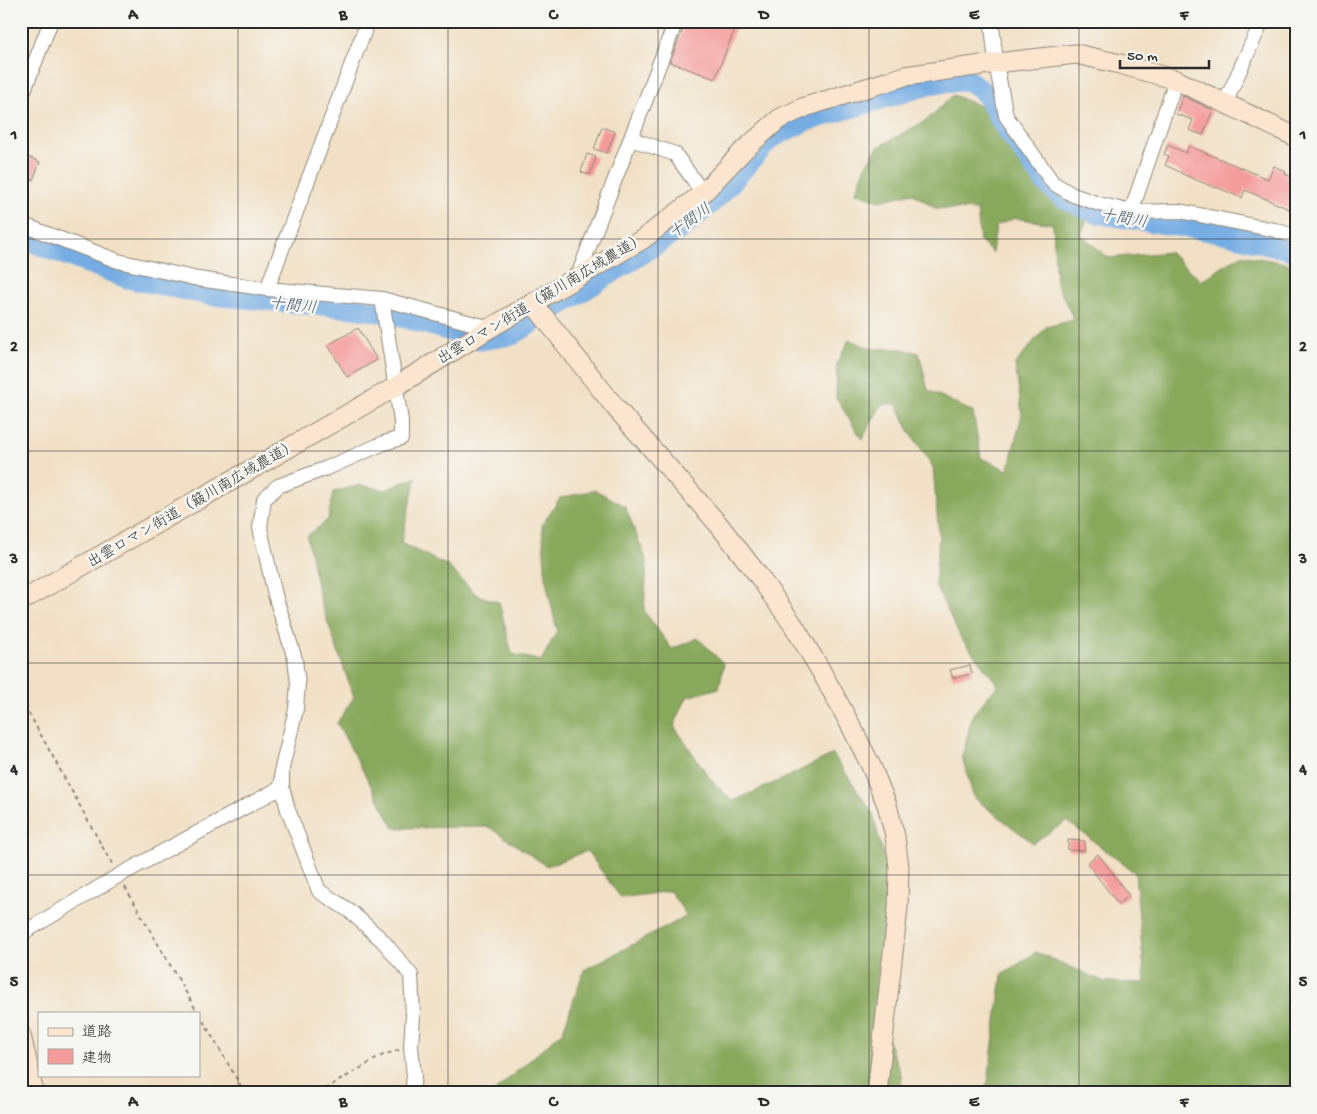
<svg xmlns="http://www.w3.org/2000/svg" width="1317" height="1114" font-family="'Gochi Hand','Klee One',sans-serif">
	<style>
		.forest { fill: #88a85c; stroke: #5a6a44 }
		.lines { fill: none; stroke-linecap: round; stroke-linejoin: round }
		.river { stroke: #74ace3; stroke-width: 21 }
		.building { fill: #f49b9b }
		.street-casing { stroke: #8e8678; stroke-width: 16 }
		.secondary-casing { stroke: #8e8678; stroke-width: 21 }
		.path { stroke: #8e8678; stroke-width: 2; stroke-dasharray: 4 4; stroke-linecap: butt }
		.street { stroke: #fff; stroke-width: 14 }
		.secondary { stroke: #fbe5cf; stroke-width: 19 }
		.grid { fill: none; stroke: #2b2b2b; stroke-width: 1; stroke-opacity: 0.55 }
		.labels { text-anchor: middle; stroke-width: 5; stroke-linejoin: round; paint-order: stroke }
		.street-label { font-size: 15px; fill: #2b2b2b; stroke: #f6f6f2 }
		.water-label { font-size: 16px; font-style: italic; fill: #45586b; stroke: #f6f6f2 }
		.neatline { fill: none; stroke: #2b2b2b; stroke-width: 2 }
		.grid-label { font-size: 16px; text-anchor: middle; font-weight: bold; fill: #2b2b2b }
	</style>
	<rect width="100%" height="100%" fill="#f6f6f2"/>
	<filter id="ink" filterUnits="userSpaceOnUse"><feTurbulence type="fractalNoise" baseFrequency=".02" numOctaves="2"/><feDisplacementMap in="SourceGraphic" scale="10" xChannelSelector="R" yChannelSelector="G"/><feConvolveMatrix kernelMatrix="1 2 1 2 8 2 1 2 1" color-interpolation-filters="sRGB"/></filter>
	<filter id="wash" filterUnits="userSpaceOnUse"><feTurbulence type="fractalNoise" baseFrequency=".0096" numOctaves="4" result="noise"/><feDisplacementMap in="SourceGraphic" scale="20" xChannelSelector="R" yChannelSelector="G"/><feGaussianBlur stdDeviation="1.12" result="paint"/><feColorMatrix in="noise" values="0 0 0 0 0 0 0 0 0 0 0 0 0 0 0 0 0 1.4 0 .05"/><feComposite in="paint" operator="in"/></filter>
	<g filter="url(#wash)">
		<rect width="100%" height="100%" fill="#f1e0c5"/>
		<g class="forest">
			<path d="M953,95l29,12 65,85 41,24 -7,19 28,23 60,-6 32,29 40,-26 50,9 5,4v825h-315l7,-11 14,-107 34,-23 69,30 40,1 -10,-110 -68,-52 -34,22 -59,-45 -12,-41 11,-43 25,-29 -37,-47 -26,-53 4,-49 -6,-69 -25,-38 -11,-25h-15l-20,35 -26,-41 1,-35 12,-23 24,9h29l17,4 9,37 45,22 8,46 27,12 14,-56 -7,-50 31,-37 28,-7 -18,-38 -3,-58 -38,-6 -19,8 -4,27 -12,-12 -3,-31 -42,-2 -23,-15 -32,8 -24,-9 11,-29 11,-16 49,-27z"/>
			<path d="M416,477l-15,66 47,23 29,29 22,7 13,52 29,7 16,-30 -11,-50 -4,-56 18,-27 35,-8 30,16 22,56 -3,49 28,38 26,-11 26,26 -5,24 -32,9 -13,29 37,54 22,21 50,-22 50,-25 40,60 16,65 -15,126 28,72 -2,16h-404l1,-4 66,-58 21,-61 103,-54 -17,-25 -49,7 -34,-47 -40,15 -58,-39 -95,1 -57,-105 17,-26 -34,-97 -13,-64 21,-16 5,-28 27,-7 25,5z"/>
		</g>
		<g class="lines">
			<path class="river" d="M21,238l106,40 83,17 143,13 35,5 93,27 31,-5 117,-73 53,-34 34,-29 55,-61 32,-16 129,-38 36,-4 17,13 18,31 43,59 16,14 33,16 133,21 60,15 8,3"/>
		</g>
		<g id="blocks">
			<g class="building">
				<path d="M686,21h52l-23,58 -45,-17z"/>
				<path d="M1183,96l30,14 -10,25 -14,-5 4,-10 -17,-6z"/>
				<path d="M602,127l13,5 -8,21 -13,-4z"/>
				<path d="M1168,145l18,8 3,-7 79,33 6,-13 12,6 -1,2 11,5v16l-7,14 -44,-19 -3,8 -26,-11v1l-34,-14v-1l-17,-8 4,-9 -5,-2z"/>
				<path d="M21,154l19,8 -7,18 -12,-5z"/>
				<path d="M587,154l9,3 -6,18 -9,-3z"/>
				<path d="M358,328l19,32 -30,17 -19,-32z"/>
				<path d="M970,665l2,9 -19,4 -3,-8z"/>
				<path d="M1068,840l17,1 -1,10 -16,-1z"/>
				<path d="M1098,854l14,18 17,24 -11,8 -31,-41z"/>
			</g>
		</g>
	</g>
	<g filter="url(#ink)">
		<use href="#blocks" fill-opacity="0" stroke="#8e8678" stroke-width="1"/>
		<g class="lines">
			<defs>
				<g id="street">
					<path d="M990,21l2,5 4,37 10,53 47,67 20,12 26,9 32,8 48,-1 96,19 21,7"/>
					<path d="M21,98l30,-77"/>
					<path d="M1225,103l37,-82"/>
					<path d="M631,139l44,15 28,39"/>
					<path d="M1131,212l45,-132"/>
					<path d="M21,224l97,37 80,18 69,10 115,10 108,29"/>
					<path d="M577,278l99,-257"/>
					<path d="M267,289l101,-268"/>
					<path d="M382,299l19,122v17l-17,5 -57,25 -49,18 -14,13 -4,29 15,67 20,64 3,24 -2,26 -14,59v19l6,23 31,81 31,20 33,30 28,34 2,40 -2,32 3,29 -2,17"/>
					<path d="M21,934l97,-58 164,-89"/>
				</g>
				<g id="secondary">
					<path d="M533,303l82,104 104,118 39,50 36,51 27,45 29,53 21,42 16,39 8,31 4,31 -1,41 -21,185"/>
					<path d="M21,601l374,-214 95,-59 153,-89 60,-46 41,-43 35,-31 26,-12 100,-31 91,-13 80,-9 44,10 56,16 120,57"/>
					<path d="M21,1035l13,58"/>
				</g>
			</defs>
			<use href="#street" class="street-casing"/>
			<use href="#secondary" class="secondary-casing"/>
			<g class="path">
				<path d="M21,699l92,167"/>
				<path d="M125,887l73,126"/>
				<path d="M199,1014l46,79"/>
				<path d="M318,1093l65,-38 16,-5"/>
			</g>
			<use href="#street" class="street"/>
			<use href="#secondary" class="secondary"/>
		</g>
	</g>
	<path class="grid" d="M238,21v1072M448,21v1072M658,21v1072M869,21v1072M1079,21v1072M21,239h1275M21,451h1275M21,663h1275M21,875h1275"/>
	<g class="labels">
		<g class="street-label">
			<text transform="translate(541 298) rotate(-31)" y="5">出雲ロマン街道（簸川南広域農道）</text>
			<text transform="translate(192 503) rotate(-30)" y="5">出雲ロマン街道（簸川南広域農道）</text>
		</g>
		<g class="water-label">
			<text transform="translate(1124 217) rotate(10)" y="6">十間川</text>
			<text transform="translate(689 220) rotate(-37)" y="6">十間川</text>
			<text transform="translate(293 304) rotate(6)" y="6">十間川</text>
		</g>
	</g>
	<rect width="1317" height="1114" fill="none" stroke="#f6f6f2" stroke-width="55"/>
	<rect x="38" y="1012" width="162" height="65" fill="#f6f6f2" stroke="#a5a5a2"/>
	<rect x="48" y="1028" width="25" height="8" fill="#fbe5cf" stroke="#a5a5a2"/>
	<text x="82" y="1036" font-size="15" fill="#2b2b2b">道路</text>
	<rect x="48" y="1049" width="25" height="15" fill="#f49b9b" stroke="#a5a5a2"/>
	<text x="82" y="1062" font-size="15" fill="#2b2b2b">建物</text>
	<path d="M1120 60v8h89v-8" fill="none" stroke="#2b2b2b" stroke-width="2.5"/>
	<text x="1127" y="60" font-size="15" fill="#2b2b2b" stroke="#f6f6f2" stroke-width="4" paint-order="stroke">50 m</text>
	<rect x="28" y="28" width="1262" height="1058" class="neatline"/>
	<g class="grid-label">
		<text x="133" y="19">A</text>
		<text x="343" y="19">B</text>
		<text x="553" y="19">C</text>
		<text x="764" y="19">D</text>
		<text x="974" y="19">E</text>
		<text x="1184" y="19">F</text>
		<text x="14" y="139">1</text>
		<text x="1303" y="139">1</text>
		<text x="14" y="351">2</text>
		<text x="1303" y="351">2</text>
		<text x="14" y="563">3</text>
		<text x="1303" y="563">3</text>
		<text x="14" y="774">4</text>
		<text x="1303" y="774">4</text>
		<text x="14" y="986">5</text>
		<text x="1303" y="986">5</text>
		<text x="133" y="1106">A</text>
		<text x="343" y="1106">B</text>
		<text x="553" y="1106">C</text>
		<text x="764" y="1106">D</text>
		<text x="974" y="1106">E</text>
		<text x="1184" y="1106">F</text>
	</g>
</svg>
